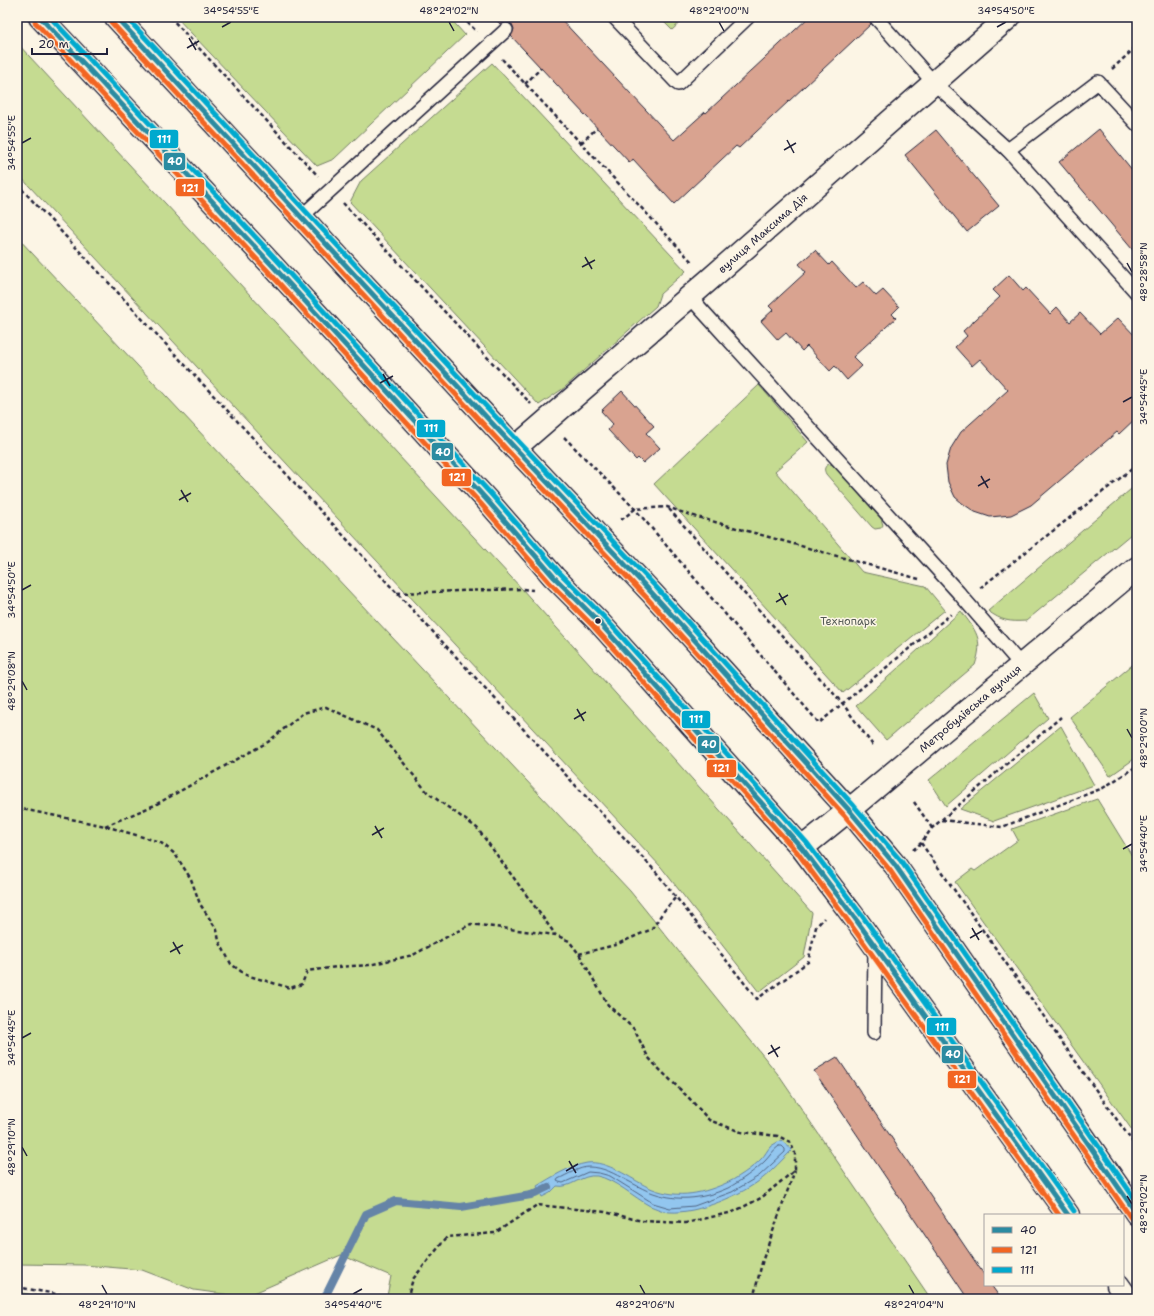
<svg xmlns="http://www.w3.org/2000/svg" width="1154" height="1316" font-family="'Shantell Sans',sans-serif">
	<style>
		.green { fill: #c5db91; stroke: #747e66 }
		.water { fill: #92c6ef; stroke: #6584a7 }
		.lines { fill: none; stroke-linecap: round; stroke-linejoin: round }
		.shore { stroke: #4f6483; stroke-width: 1 }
		.stream { stroke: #6584a7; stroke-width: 8 }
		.building { fill: #d9a390; stroke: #22223b }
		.service-casing { stroke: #22223b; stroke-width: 16 }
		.minor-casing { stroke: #22223b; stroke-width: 25 }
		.tertiary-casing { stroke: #22223b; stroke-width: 25 }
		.secondary-casing { stroke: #22223b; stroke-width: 25 }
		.path { stroke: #22223b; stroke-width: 2.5; stroke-dasharray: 4 3; stroke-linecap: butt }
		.service { stroke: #fcf5e5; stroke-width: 13 }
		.minor { stroke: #fcf5e5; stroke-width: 22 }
		.tertiary { stroke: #fcf5e5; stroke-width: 22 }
		.secondary { stroke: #fcf5e5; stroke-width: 22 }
		.bus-1-casing { stroke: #fcf5e5; stroke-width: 8 }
		.bus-2-casing { stroke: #fcf5e5; stroke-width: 8 }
		.bus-3-casing { stroke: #fcf5e5; stroke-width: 8 }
		.bus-1 { stroke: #2b8ba1; stroke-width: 5 }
		.bus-2 { stroke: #f26522; stroke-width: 5 }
		.bus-3 { stroke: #00a9ce; stroke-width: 5 }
		.ticks { fill: none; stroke: #22223b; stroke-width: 1.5 }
		.bus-dot { fill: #22223b; stroke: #fcf5e5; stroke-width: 1.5 }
		.labels { text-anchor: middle; stroke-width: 3; stroke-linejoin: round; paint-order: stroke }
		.street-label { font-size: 11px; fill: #22223b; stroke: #fcf5e5 }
		.park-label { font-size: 11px; fill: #535a55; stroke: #fcf5e5 }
		.line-badge { stroke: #fcf5e5; stroke-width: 1.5 }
		.badge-label { font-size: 11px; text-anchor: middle; font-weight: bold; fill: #fff }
		.neatline { fill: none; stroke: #22223b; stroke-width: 1.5 }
		.ticks-label { font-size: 10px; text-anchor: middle; fill: #22223b }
	</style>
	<rect width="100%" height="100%" fill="#fcf5e5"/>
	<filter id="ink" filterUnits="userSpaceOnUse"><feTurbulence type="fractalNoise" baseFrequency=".025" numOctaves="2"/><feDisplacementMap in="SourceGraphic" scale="8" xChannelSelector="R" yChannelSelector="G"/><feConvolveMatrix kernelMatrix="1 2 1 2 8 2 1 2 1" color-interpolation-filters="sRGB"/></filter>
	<g filter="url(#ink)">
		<g class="green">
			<path d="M176,17h273l16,18 -131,124 -17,7z"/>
			<path d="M659,17h27l-14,13z"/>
			<path d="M17,43l505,546 290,324 -8,44 -45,35 -98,-125 -644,-694z"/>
			<path d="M492,63l194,208 -26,23 -4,12 -92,82 -25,17 -189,-203 11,-21z"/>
			<path d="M17,237l613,654 147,182 154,226h-540l-4,-3 4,-20 -50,-21 -96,42 -51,-7 -52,-20 -58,-5 -67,-1z"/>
			<path d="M759,385l49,57 -33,29 87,101 63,14 20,24 -102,83 -189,-209z"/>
			<path d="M831,464l4,3 46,52 2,6 -2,3 -6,1 -3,-2 -46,-53c-2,-4 -2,-6 1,-9z"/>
			<path d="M1137,484v45l-111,92c-17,1 -24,0 -38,-10z"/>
			<path d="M961,611c15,20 23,28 14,54l-89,75 -30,-34z"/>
			<path d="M1137,661v96l-27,19 -40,-59z"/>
			<path d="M1034,693l14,25 -102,88 -17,-26z"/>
			<path d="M1061,726l33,59 -100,36 -34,-12z"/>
			<path d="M1097,799l40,65v273l-182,-255 17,-13 3,2 43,-31 -6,-11z"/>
			<path d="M17,1292l39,7h-39z"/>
		</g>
		<path class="water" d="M781,1140l11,10c-10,10 -19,20 -29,28 -21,17 -66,36 -93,34 -6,0 -14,-4 -20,-6 -15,-8 -36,-27 -53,-30 -16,-2 -26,13 -40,10l-7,7 -8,4 -5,-11c15,-9 32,-20 50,-23 20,-3 44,16 61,24 26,12 51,8 76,-3 11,-4 30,-17 38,-26 3,-3 5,-8 9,-12 3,-2 7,-4 10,-6z"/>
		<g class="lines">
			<path class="shore" d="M779,1146h3l3,3v3l-26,24 -27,16 -38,14 -24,2 -17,-5 -43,-27 -11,-3 -11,-1 -25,11 -4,-1 -2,-1 1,-2c9,-4 21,-12 31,-12 14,0 26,7 37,13 8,4 15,8 22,11 27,11 53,9 80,-3 11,-6 28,-18 37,-27 5,-5 8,-11 14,-15z"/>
			<path class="stream" d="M324,1299l42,-85 30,-13 65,6 70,-12 17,-8"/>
		</g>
		<g class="building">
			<path d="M494,17h65l115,123 31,-28 1,1 103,-96h60l2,7 -132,124 -3,-2 -62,58 -41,-45 -3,4 -119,-127 3,-7 -2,-5 -7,-2 -5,2z"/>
			<path d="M1099,129l38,47v79l-78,-93z"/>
			<path d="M936,130l63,76 -32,26 -62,-77z"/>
			<path d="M815,250l14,15 3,-3 24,26 7,-6 13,14 7,-6 16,17 -7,7 4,4 -43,39 9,9 -15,14 -12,-14 -5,5 -23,-25 -5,5 -16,-18 -8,7 -17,-19 12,-11 -4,-4 37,-34 -7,-8z"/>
			<path d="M1009,275l14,16 3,-3 24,26 7,-7 13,15 10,-9 20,21 18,-16 19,20v79l-18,17 -2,-2 -86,73 -20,10 -21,2 -15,-5 -13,-9 -7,-6 -7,-15 -2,-17 5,-17 10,-16 47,-42 -28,-31 -8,7 -17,-19 12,-11 -4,-5 37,-34 -7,-7z"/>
			<path d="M622,391l32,35 -8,7 14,15 -17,15 -5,-5 -2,2 -28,-30 5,-6 -12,-13z"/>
			<path d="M837,1057l148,219v9h6l10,14h-33l-154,-228z"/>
		</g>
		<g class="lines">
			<defs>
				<g id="service">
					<path d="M614,17l64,67 70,-67"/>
					<path d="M877,19l57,64 74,67 90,-68 39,42"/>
					<path d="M1008,150l129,143"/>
					<path d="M301,217l205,-187"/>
					<path d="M690,297l268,295 63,73"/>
					<path d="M874,1033l1,-85"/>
				</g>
				<g id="minor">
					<path id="s1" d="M515,448l194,-168 300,-263"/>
				</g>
				<g id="tertiary">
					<path d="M849,810l46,55 242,349"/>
					<path d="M802,848l55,73 211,294"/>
					<path d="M1118,1285l10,14"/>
				</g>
				<g id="secondary">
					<path id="s2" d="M40,17l231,247 215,235 68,78 44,44 204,227 47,-38 288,-242"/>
					<path d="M116,17l399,431 136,144 198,218"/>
				</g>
			</defs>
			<use href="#service" class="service-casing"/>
			<use href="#minor" class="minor-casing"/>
			<use href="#tertiary" class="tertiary-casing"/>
			<use href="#secondary" class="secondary-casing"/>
			<g class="path">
				<path d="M170,17l148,159"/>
				<path d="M462,17l15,15"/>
				<path d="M502,59l191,204"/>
				<path d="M1112,69l25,-23"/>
				<path d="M525,84l16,-16"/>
				<path d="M581,143l16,-15"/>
				<path d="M17,184l639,688 101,127 51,-37 8,-35 8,-9"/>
				<path d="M343,203l188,201"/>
				<path d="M564,437l71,72 184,214 132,-109"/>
				<path d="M669,509l174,195 31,43"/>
				<path d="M621,520l14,-11 32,-2 23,8 229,64"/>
				<path d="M980,588l157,-123"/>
				<path d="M397,593l125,-4 11,1"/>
				<path d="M914,802l18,26"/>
				<path d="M17,808l88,18 55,16 15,12 16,25 9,25 17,26 2,11 12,23 15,11 44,13 12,-4 5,-13 30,-4 32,-2 44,-10 58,-31 85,11 13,6 10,13 29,51 26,24 14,28 10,11 32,31 19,21 32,12 37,4 12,6 5,11v17l-34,28 -28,14 -47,11 -44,-2 -37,-9 -68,-7 -42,28 -48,4 -34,42 -6,20"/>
				<path d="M942,820l60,7 101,-39 34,-22"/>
				<path d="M105,826l50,-21 113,-63 35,-29 23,-6 51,23 51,63 49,35 78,106"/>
				<path d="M921,843l216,305"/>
				<path d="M913,850l8,-7 11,-15 129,-111"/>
				<path d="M579,954l36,-9 37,-16 11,-17 13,-15"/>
				<path d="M17,1287l67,12"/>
				<path d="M753,1299l10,-40 32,-89"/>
			</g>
			<use href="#service" class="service"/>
			<use href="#minor" class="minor"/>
			<use href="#tertiary" class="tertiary"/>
			<use href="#secondary" class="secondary"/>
			<defs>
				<g id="bus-1">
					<path d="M40,17l231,247 215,235 68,78 44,44 204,227 55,73 211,294"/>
					<path d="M116,17l399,431 136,144 198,218 46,55 242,349"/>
				</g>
				<g id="bus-2">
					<path d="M35,22l231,247 215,235 68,78 44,44 204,226 54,73 208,290"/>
					<path d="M111,22l399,431 136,144 198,218 45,54 242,349"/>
				</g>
				<g id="bus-3">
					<path d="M50,17l226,242 215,235 68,78 44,44 204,227 56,74 211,294"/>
					<path d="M126,17l394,426 136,144 198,219 47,55 236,341"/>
				</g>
			</defs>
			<use href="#bus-1" class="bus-1-casing"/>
			<use href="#bus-2" class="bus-2-casing"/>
			<use href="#bus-3" class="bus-3-casing"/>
			<use href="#bus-1" class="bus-1"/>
			<use href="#bus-2" class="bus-2"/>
			<use href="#bus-3" class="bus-3"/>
		</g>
	</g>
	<path class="ticks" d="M449,22l5,9M719,22l5,9M222,27l9,-5M997,27l9,-5M189,38l7,12M187,48l12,-7M787,140l7,13M22,143l9,-5M784,150l12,-7M585,257l7,12M1127,263l5,9M582,267l13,-7M383,374l7,12M380,383l13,-7M1123,402l9,-5M981,476l7,12M978,486l12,-7M181,490l7,12M179,500l12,-7M22,590l9,-5M779,593l7,12M776,602l12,-7M22,681l5,9M577,709l7,12M574,719l12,-7M1127,729l5,9M375,826l7,12M372,835l12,-7M1123,849l9,-5M972,928l7,12M970,938l12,-7M173,942l7,12M170,952l13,-7M22,1038l9,-5M771,1045l7,12M768,1054l12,-7M22,1147l5,9M569,1161l7,12M566,1171l12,-7M1127,1196l5,8M102,1285l5,9M640,1285l5,9M909,1285l5,9M353,1294l9,-5"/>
	<circle class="bus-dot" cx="598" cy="621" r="3.5"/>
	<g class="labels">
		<g class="street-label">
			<text dy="4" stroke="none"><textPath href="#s1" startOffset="328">вулиця Максима Дія</textPath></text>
			<text dy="4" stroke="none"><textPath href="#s2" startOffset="1346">Метробудівська вулиця</textPath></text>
		</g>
		<g class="park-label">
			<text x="848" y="625">Технопарк</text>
		</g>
	</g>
	<g class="line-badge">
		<rect x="149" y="129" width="30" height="20" rx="4" fill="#00a9ce"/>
		<rect x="163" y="152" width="23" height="19" rx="4" fill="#2b8ba1"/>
		<rect x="175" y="178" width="30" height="19" rx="4" fill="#f26522"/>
		<rect x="416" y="419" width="30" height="19" rx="4" fill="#00a9ce"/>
		<rect x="431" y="442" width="23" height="19" rx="4" fill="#2b8ba1"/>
		<rect x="441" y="468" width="31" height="19" rx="4" fill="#f26522"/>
		<rect x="681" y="710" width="30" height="19" rx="4" fill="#00a9ce"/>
		<rect x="697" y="735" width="23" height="19" rx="4" fill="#2b8ba1"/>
		<rect x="706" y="759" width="31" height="19" rx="4" fill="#f26522"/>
		<rect x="926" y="1017" width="31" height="19" rx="4" fill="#00a9ce"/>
		<rect x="941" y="1045" width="23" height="19" rx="4" fill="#2b8ba1"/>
		<rect x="947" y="1070" width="30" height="19" rx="4" fill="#f26522"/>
	</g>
	<g class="badge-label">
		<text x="164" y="143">111</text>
		<text x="175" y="165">40</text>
		<text x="190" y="192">121</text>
		<text x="431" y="432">111</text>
		<text x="443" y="456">40</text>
		<text x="457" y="481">121</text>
		<text x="696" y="723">111</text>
		<text x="709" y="748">40</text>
		<text x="721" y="772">121</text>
		<text x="942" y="1031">111</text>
		<text x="953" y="1058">40</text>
		<text x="962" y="1083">121</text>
	</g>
	<rect width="1154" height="1316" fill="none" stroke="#fcf5e5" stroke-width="44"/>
	<rect x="984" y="1214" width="140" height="72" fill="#fcf5e5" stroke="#a5a1a1"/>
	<rect x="992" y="1227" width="20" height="6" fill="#2b8ba1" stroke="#a5a1a1"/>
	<text x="1020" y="1234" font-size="12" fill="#22223b">40</text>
	<rect x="992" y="1247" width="20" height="6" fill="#f26522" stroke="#a5a1a1"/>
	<text x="1020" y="1254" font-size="12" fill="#22223b">121</text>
	<rect x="992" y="1267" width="20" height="6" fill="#00a9ce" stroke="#a5a1a1"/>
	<text x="1020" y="1274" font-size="12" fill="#22223b">111</text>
	<path d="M32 48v6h75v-6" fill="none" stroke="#22223b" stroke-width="2"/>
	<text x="38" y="48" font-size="12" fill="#22223b" stroke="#fcf5e5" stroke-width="3" paint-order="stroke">20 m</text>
	<rect x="22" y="22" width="1110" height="1272" class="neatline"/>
	<g class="ticks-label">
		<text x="231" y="14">34°54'55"E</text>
		<text x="449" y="14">48°29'02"N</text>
		<text x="719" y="14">48°29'00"N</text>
		<text x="1006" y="14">34°54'50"E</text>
		<text transform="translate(11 143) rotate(-90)" y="4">34°54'55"E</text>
		<text transform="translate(1143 272) rotate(-90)" y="4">48°28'58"N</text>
		<text transform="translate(1143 397) rotate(-90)" y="4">34°54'45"E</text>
		<text transform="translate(11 590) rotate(-90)" y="4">34°54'50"E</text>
		<text transform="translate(11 681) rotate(-90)" y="4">48°29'08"N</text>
		<text transform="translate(1143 738) rotate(-90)" y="4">48°29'00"N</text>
		<text transform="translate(1143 844) rotate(-90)" y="4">34°54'40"E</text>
		<text transform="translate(11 1038) rotate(-90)" y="4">34°54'45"E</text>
		<text transform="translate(11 1147) rotate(-90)" y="4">48°29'10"N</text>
		<text transform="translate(1143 1204) rotate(-90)" y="4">48°29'02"N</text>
		<text x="107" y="1308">48°29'10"N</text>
		<text x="353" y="1308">34°54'40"E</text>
		<text x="645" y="1308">48°29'06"N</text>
		<text x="914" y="1308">48°29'04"N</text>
	</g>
</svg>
